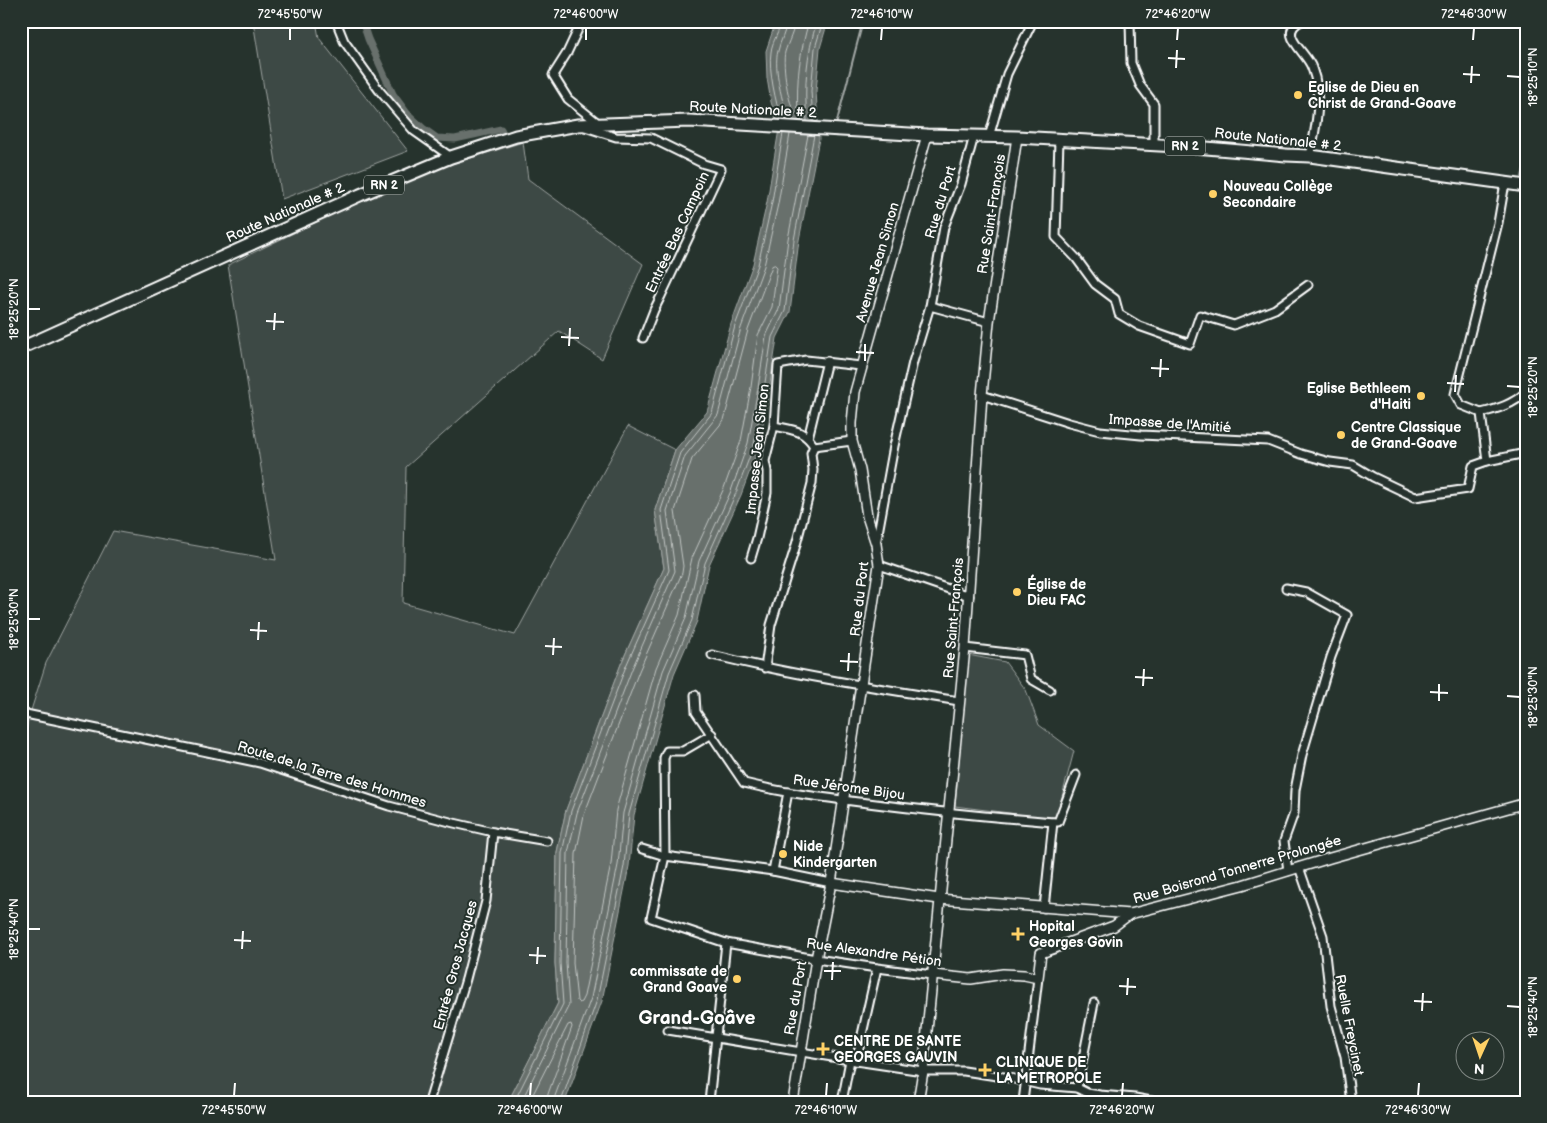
<svg xmlns="http://www.w3.org/2000/svg" width="1547" height="1123" font-family="'Balsamiq Sans',sans-serif">
	<style>
		.green { fill: #3e4944; stroke: #9ea4a2 }
		.water { fill: #67706c; stroke: #a4a9a7 }
		.lines { fill: none; stroke-linecap: round; stroke-linejoin: round }
		.shore { stroke: #c2c6c4; stroke-width: 1 }
		.stream { stroke: #a4a9a7; stroke-width: 2 }
		.canal { stroke: #67706c; stroke-width: 7 }
		.minor-casing { stroke: #fff; stroke-width: 11 }
		.tertiary-casing { stroke: #fff; stroke-width: 12 }
		.primary-casing { stroke: #fff; stroke-width: 15 }
		.minor { stroke: #26332d; stroke-width: 7 }
		.tertiary { stroke: #26332d; stroke-width: 9 }
		.primary { stroke: #26332d; stroke-width: 11 }
		.ticks { fill: none; stroke: #fff; stroke-width: 2 }
		.poi-dot { fill: #ffd166; stroke: #26332d; stroke-width: 2 }
		.labels { text-anchor: middle; stroke-width: 4; stroke-linejoin: round; paint-order: stroke }
		.shield { fill: #26332d; stroke: #bec2c0; stroke-width: 1 }
		.shield-label { font-size: 12px; font-weight: bold; fill: #fff }
		.poi-label { font-size: 14px; font-weight: bold; fill: #fff; stroke: #26332d; text-anchor: start }
		.street-label { font-size: 14px; fill: #fff; stroke: #26332d }
		.district-label { font-size: 19px; font-weight: bold; fill: #fff; stroke: #26332d }
		.neatline { fill: none; stroke: #fff; stroke-width: 2 }
		.ticks-label { font-size: 12px; text-anchor: middle; fill: #fff }
	</style>
	<rect width="100%" height="100%" fill="#26332d"/>
	<filter id="ink" filterUnits="userSpaceOnUse"><feTurbulence type="fractalNoise" baseFrequency=".02" numOctaves="2"/><feDisplacementMap in="SourceGraphic" scale="10" xChannelSelector="R" yChannelSelector="G"/><feConvolveMatrix kernelMatrix="1 2 1 2 8 2 1 2 1" color-interpolation-filters="sRGB"/></filter>
	<g filter="url(#ink)">
		<g class="green">
			<path d="M253,21h63l3,17 89,113 -126,48z"/>
			<path d="M523,142l5,37 115,85 -41,95 -43,-28 -153,136 -3,136 112,32 113,-209 47,24 -20,60 9,58 -43,96 -55,146 -9,42 -2,111 3,40 -50,99h-487v-340l7,-42 18,-57 67,-132 163,29 -48,-295 115,-56 105,-44z"/>
			<path d="M968,655l37,7 21,28 13,35 35,26 -18,68 -101,-13z"/>
		</g>
		<path class="water" d="M776,21h52l-8,27 -4,43 3,48 -20,101 -9,72 -13,26 -8,52 -10,56 -18,49 -32,70 -12,56 -23,53 -40,141 -5,51 -27,135 -37,101h-57l50,-99 -3,-40 2,-111 9,-42 55,-146 43,-96 -9,-58 20,-60 32,-38 24,-88 22,-60 14,-62 12,-73 -8,-27 -4,-24 -1,-27z"/>
		<g class="lines">
			<g class="shore">
				<path d="M781,21c-1,11 -9,20 -10,31 -3,18 5,50 10,68"/>
				<path d="M787,21c-1,11 -7,20 -9,30 -5,17 5,52 10,69"/>
				<path d="M795,21c-1,11 -7,21 -10,31 -3,12 3,54 11,62l2,-2c-2,-31 2,-61 11,-91"/>
				<path d="M807,121c-3,-37 -1,-64 10,-100"/>
				<path d="M813,121l-2,-30 4,-43 8,-27"/>
				<path d="M775,265l2,2 -5,40 -14,28 -7,52 -10,54 -17,47 -32,70 -13,57 -23,53 -40,142 -5,54 -27,132 -3,6 -2,1 -2,-2 -4,-38 3,-109 8,-39 55,-144 43,-98 1,-7 -8,-55 17,-52 32,-39 24,-90 24,-64z"/>
				<path d="M514,1102l49,-98 -3,-41 2,-110 9,-42 55,-145 43,-96 -8,-60 19,-57 32,-40 23,-87 23,-61 14,-63 11,-69"/>
				<path d="M521,1102l48,-97 -3,-42 2,-110 9,-40 55,-144 43,-98 -8,-60 18,-55 33,-41 23,-87 23,-62 14,-62 12,-70"/>
				<path d="M529,1102l39,-77 3,-1 1,3 -24,67 -1,8"/>
				<path d="M555,1102v-6l36,-98 27,-133 5,-52 40,-142 23,-53 13,-57 32,-70 17,-48 10,-55 8,-52 13,-27 9,-70 20,-104"/>
				<path d="M561,1102l36,-102 27,-134 5,-52 40,-141 23,-53 13,-57 31,-70 18,-48 10,-56 8,-52 13,-26 9,-71 20,-105"/>
			</g>
			<g class="stream">
				<path d="M836,125l27,-104"/>
				<path d="M1526,160l-4,17h4"/>
			</g>
			<path class="canal" d="M362,21l6,18 25,55 14,19 16,15 14,10 18,1 46,-10 3,6"/>
			<defs>
				<g id="minor">
					<path d="M336,21l8,20 35,49 35,41 37,26"/>
					<path d="M582,21l-15,32 -14,22 15,24 30,24"/>
					<path d="M1130,21l1,42 9,22 14,19v40"/>
					<path d="M1301,21c-25,13 6,31 11,47 11,28 4,59 -2,88"/>
					<path d="M585,127l31,10 35,1 53,26 17,5 -60,127 -7,14 -11,28"/>
					<path d="M989,137l18,-63 26,-53"/>
					<path d="M1059,140l-3,97 20,21 19,26 20,15 4,15 20,12 51,18 10,-29 34,10 41,-16 33,-24"/>
					<path d="M930,306l59,16"/>
					<path d="M982,395l87,28 31,8 41,4 127,6 33,13 29,8 23,3 20,12 42,20 53,-8 5,-23 14,-5 39,-8"/>
					<path d="M1481,413c16,-4 33,-9 45,-21"/>
					<path d="M774,426c18,4 29,3 40,20l38,-5"/>
					<path d="M808,438l19,-77"/>
					<path d="M1487,461l-6,-48 -20,-8 -6,-11 43,-171 7,-40"/>
					<path d="M876,544l18,-98 19,-84 17,-56 14,-79 17,-43 13,-48"/>
					<path d="M751,558l6,-20 10,-45v-22l-2,-10 9,-35 4,-61 28,-5 55,6"/>
					<path d="M879,565l90,31"/>
					<path d="M1286,588l20,4 41,23 -16,42 -29,98 -7,35 -1,23 -10,28 4,30"/>
					<path d="M965,648l60,7 6,24 19,11"/>
					<path d="M712,655c82,20 164,33 247,46"/>
					<path d="M765,668l6,-43 25,-80 16,-62 1,-13 -2,-17 3,-7"/>
					<path d="M695,695l1,17 48,71c40,10 82,15 124,20 61,8 123,14 185,19"/>
					<path d="M21,713l239,50 129,43 65,17 39,9 54,9"/>
					<path d="M712,734l-29,17h-16l-3,7 1,98 -14,62 75,25 90,16 61,9 56,7"/>
					<path d="M642,849l23,7 108,15 58,12"/>
					<path d="M1299,867l24,69 8,70 14,51 6,45"/>
					<path d="M773,871l15,-79"/>
					<path d="M1044,908l9,-86h5l18,-47"/>
					<path d="M668,1030l188,31 67,10h41l46,7 30,7 37,3 10,5 13,2 35,3 22,4"/>
					<path d="M856,1061l21,-93"/>
					<path d="M1077,1088l17,-85"/>
					<path d="M429,1102l37,-123 20,-78 7,-69"/>
					<path d="M709,1102l17,-159"/>
					<path d="M842,1102l8,-42"/>
					<path d="M1023,1102l15,-124"/>
				</g>
				<g id="tertiary">
					<path d="M831,883l108,16 191,15 112,-29 88,-27 196,-55"/>
					<path d="M933,975l38,4 32,-5 21,1 14,3 3,-25 73,-27 16,-12"/>
					<path d="M793,1102l23,-143 15,-76 48,-318 -3,-21 -9,-28 -7,-46 -8,-29v-18l3,-31 72,-257"/>
					<path d="M918,1102l5,-31 42,-423 17,-253 7,-73 28,-185"/>
				</g>
				<path id="primary" d="M21,348l339,-153 91,-38 65,-21 62,-11 111,-4 238,14 90,2 178,10 91,8 24,1 216,30"/>
			</defs>
			<use href="#minor" class="minor-casing"/>
			<use href="#tertiary" class="tertiary-casing"/>
			<use href="#primary" class="primary-casing"/>
			<use href="#minor" class="minor"/>
			<use href="#tertiary" class="tertiary"/>
			<use href="#primary" class="primary"/>
		</g>
	</g>
	<path class="ticks" d="M290,40v-12M586,40v-12M881,40l1,-12M1177,40l1,-12M1473,40l1,-12M1168,58l17,1M1176,68l1,-18M1463,74l17,1M1507,76l13,1M1471,83l1,-17M28,309h12M266,321l18,1M274,330l1,-17M561,337l18,1M569,346l1,-18M856,352l18,1M865,361v-17M1151,368l18,1M1160,377l1,-18M1447,383l17,1M1507,386l13,1M1455,392l1,-17M28,619h12M250,630l17,1M258,640l1,-18M545,646l17,1M553,655l1,-17M840,661l18,1M848,671l1,-18M1135,677l18,1M1143,686l1,-17M1430,692l18,1M1507,696l13,1M1439,701v-17M28,929h12M234,940l17,1M242,949l1,-18M529,955l17,1M537,964l1,-17M824,971h17M832,980l1,-18M1119,986l17,1M1127,995l1,-17M1414,1001l18,1M1507,1006l13,1M1422,1011l1,-18M234,1096l1,-13M530,1096l1,-13M826,1096l1,-13M1122,1096l1,-13M1418,1096l1,-13"/>
	<g class="poi-dot">
		<circle cx="1298" cy="95" r="5"/>
		<circle cx="1213" cy="194" r="5"/>
		<circle cx="1421" cy="396" r="5"/>
		<circle cx="1341" cy="435" r="5"/>
		<circle cx="1017" cy="592" r="5"/>
		<circle cx="783" cy="854" r="5"/>
		<path d="M1015.5 926.5h5v5h5v5h-5v5h-5v-5h-5v-5h5z"/>
		<circle cx="737" cy="979" r="5"/>
		<path d="M820.5 1041.5h5v5h5v5h-5v5h-5v-5h-5v-5h5z"/>
		<path d="M982.5 1062.5h5v5h5v5h-5v5h-5v-5h-5v-5h5z"/>
	</g>
	<g class="labels">
		<g class="shield">
			<rect x="1165" y="136.5" width="40" height="19" rx="4"/>
			<rect x="364" y="175.5" width="40" height="19" rx="4"/>
		</g>
		<g class="shield-label">
			<text x="1185" y="150">RN 2</text>
			<text x="384" y="189">RN 2</text>
		</g>
		<g class="poi-label">
			<text x="1308" y="92">Eglise de Dieu en<tspan x="1308" dy="16">Christ de Grand-Goave</tspan></text>
			<text x="1223" y="191">Nouveau Collège<tspan x="1223" dy="16">Secondaire</tspan></text>
			<text x="1411" y="393" text-anchor="end">Eglise Bethleem<tspan x="1411" dy="16">d'Haiti</tspan></text>
			<text x="1351" y="432">Centre Classique<tspan x="1351" dy="16">de Grand-Goave</tspan></text>
			<text x="1027" y="589">Église de<tspan x="1027" dy="16">Dieu FAC</tspan></text>
			<text x="793" y="851">Nide<tspan x="793" dy="16">Kindergarten</tspan></text>
			<text x="1029" y="931">Hopital<tspan x="1029" dy="16">Georges Govin</tspan></text>
			<text x="727" y="976" text-anchor="end">commissate de<tspan x="727" dy="16">Grand Goave</tspan></text>
			<text x="834" y="1046">CENTRE DE SANTE<tspan x="834" dy="16">GEORGES GAUVIN</tspan></text>
			<text x="996" y="1067">CLINIQUE DE<tspan x="996" dy="16">LA METROPOLE</tspan></text>
		</g>
		<g class="street-label">
			<text transform="translate(753 109) rotate(3)" y="5">Route Nationale # 2</text>
			<text transform="translate(1278 139) rotate(6)" y="5">Route Nationale # 2</text>
			<text transform="translate(940 202) rotate(-73)" y="5">Rue du Port</text>
			<text transform="translate(285 212) rotate(-24)" y="5">Route Nationale # 2</text>
			<text transform="translate(991 214) rotate(-81)" y="5">Rue Saint-François</text>
			<text transform="translate(677 232) rotate(-65)" y="5">Entrée Bas Campoin</text>
			<text transform="translate(877 262) rotate(-74)" y="5">Avenue Jean Simon</text>
			<text transform="translate(1170 423) rotate(4)" y="5">Impasse de l'Amitié</text>
			<text transform="translate(757 449) rotate(-84)" y="5">Impasse Jean Simon</text>
			<text transform="translate(859 599) rotate(-83)" y="5">Rue du Port</text>
			<text transform="translate(953 618) rotate(-85)" y="5">Rue Saint-François</text>
			<text transform="translate(332 774) rotate(17)" y="5">Route de la Terre des Hommes</text>
			<text transform="translate(849 787) rotate(8)" y="5">Rue Jérome Bijou</text>
			<text transform="translate(1237 869) rotate(-16)" y="5">Rue Boisrond Tonnerre Prolongée</text>
			<text transform="translate(874 952) rotate(8)" y="5">Rue Alexandre Pétion</text>
			<text transform="translate(455 965) rotate(-75)" y="5">Entrée Gros Jacques</text>
			<text transform="translate(795 998) rotate(-80)" y="5">Rue du Port</text>
			<text transform="translate(1350 1025) rotate(79)" y="5">Ruelle Freycinet</text>
		</g>
		<g class="district-label">
			<text x="697" y="1024">Grand-Goâve</text>
		</g>
	</g>
	<rect width="1547" height="1123" fill="none" stroke="#26332d" stroke-width="55"/>
	<g transform="translate(1480 1056) rotate(183)"><circle r="24" fill="#26332d" stroke="#7d8581"/>
	<path d="M0-4L9 19L0 12L-9 19Z" fill="#ffd166"/>
	<text y="-8" font-size="14" font-weight="bold" text-anchor="middle" fill="#ffffff">N</text>
	</g>
	<rect x="28" y="28" width="1492" height="1068" class="neatline"/>
	<g class="ticks-label">
		<text x="290" y="18">72°45'50"W</text>
		<text x="586" y="18">72°46'00"W</text>
		<text x="882" y="18">72°46'10"W</text>
		<text x="1178" y="18">72°46'20"W</text>
		<text x="1474" y="18">72°46'30"W</text>
		<text transform="translate(1533 77) rotate(-90)" y="4">18°25'10"N</text>
		<text transform="translate(14 309) rotate(-90)" y="4">18°25'20"N</text>
		<text transform="translate(1533 387) rotate(-90)" y="4">18°25'20"N</text>
		<text transform="translate(14 619) rotate(-90)" y="4">18°25'30"N</text>
		<text transform="translate(1533 697) rotate(-90)" y="4">18°25'30"N</text>
		<text transform="translate(14 929) rotate(-90)" y="4">18°25'40"N</text>
		<text transform="translate(1533 1007) rotate(-90)" y="4">18°25'40"N</text>
		<text x="234" y="1114">72°45'50"W</text>
		<text x="530" y="1114">72°46'00"W</text>
		<text x="826" y="1114">72°46'10"W</text>
		<text x="1122" y="1114">72°46'20"W</text>
		<text x="1418" y="1114">72°46'30"W</text>
	</g>
</svg>
